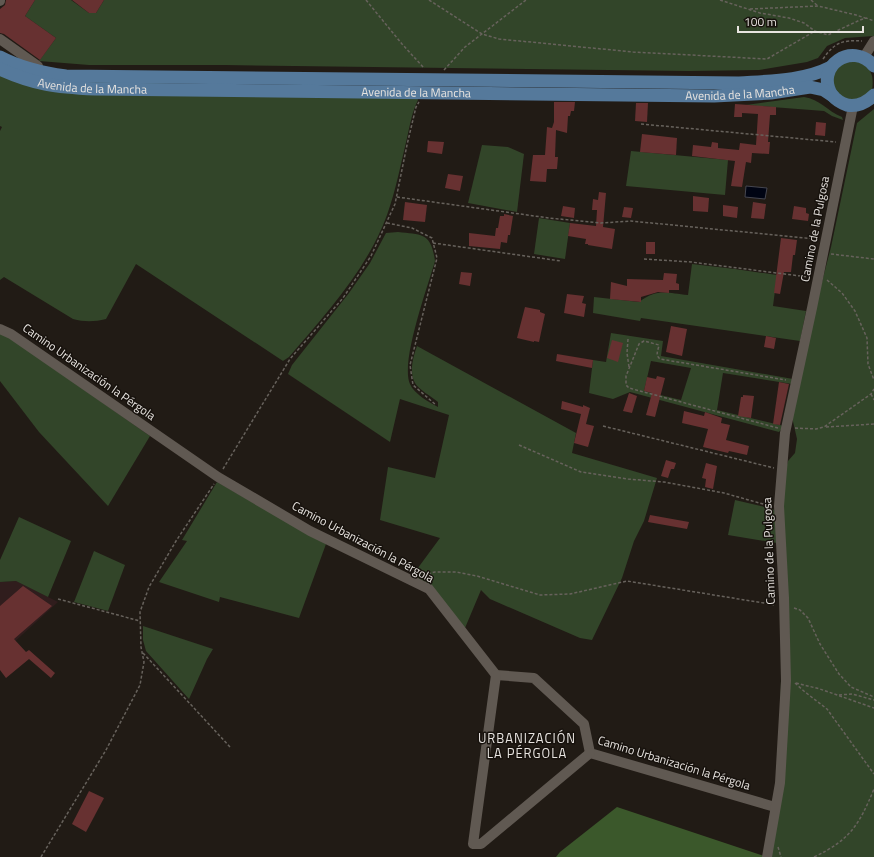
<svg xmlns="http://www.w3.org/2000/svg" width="874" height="857" font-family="'Titillium Web',sans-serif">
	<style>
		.industrial { fill: #301d1d }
		.green { fill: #324529; fill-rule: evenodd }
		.forest { fill: #3b582b }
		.water { fill: #000413; stroke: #464750 }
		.building { fill: #673131 }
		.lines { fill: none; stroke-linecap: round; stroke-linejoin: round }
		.path { stroke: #67625c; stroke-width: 1.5; stroke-dasharray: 3 2; stroke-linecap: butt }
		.minor { stroke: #605952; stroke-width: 10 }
		.major { stroke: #55799b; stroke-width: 13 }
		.labels { text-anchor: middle; stroke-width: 3; stroke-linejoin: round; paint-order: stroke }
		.street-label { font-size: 12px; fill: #e8e4e0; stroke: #17120d }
		.neighbourhood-label { font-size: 13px; letter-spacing: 1px; fill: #e8e4e0; stroke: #17120d }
	</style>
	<rect width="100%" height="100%" fill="#211b15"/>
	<path class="industrial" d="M16,581l42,21 -58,53v-73z"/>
	<g class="green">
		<path d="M35,0h36l18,13h7l8,-13h770v36l-29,2 -18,8 -9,12 -11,4 -48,8 -70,1 -464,-6h-136l-50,-4 17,-23 -31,-22z"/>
		<path d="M859,61c13,9 15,14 13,30l-18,10 -14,-5 -7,-12v-8l5,-8 5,-5z"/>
		<path d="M0,75l417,22 1,3c-6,12 -8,25 -11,38 -6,25 -11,52 -20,77 -19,53 -62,100 -98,142l-6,4 -147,-97 -30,55c-12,3 -22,3 -33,0l-69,-42 -4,3v-149l2,-4 -2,-1z"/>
		<path d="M804,97c16,2 23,14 38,20l1,3 -11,-4 -8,-5 -78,-6z"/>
		<path d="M874,109v748h-103l7,-49 6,-257 -1,-73 5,-17 7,-8 2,-14 -5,-22 21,-100 18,-70 26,-124z"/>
		<path d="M482,145l26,2 16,7 -7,58 -49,-9z"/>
		<path d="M631,151l97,9 -3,35 -99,-9z"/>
		<path d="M539,218l31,5 -5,36 -31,-5z"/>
		<path d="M398,232c24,3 33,0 37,29 -7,25 -35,101 -25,123 4,10 19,18 28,23v-5c-6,-5 -20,-13 -23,-19 -6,-11 -2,-26 2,-37l159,87 -4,20 85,25 -13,43 -10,20 -12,37 -30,62 -12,-2 -90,-39 -9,-9 -16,38 -53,-52 28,-38 -60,-18 8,-53 47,11 14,-63 -49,-16 -10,43 -102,-68 4,-9 57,-72 21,-30 16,-30z"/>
		<path d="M692,264l43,5 42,6 -4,31 33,5 -6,30 -159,-23 -1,3 -47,-8 1,-16 45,5c18,-14 28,-9 49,-7z"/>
		<path d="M0,331l150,105 -42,70 -69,-74 -39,-51z"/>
		<path d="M611,333l52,8 -2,15 132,23 -1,5 -69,-11 -6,37 67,16 -5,6 -149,-40 -17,7 -24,-6 4,-33 13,2zM651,361l40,7 -10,32 -37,-9z"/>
		<path d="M217,482l109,62 -27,74 -79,-21 -1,5 -60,-20 28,-41 -5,-1z"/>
		<path d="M735,500l38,9 2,3 2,31 -49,-8z"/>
		<path d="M19,517l52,24 -23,56 -32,-16 -16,1v-22z"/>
		<path d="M94,551l31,14 -17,46 -34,-9z"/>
		<path d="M143,626l70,23 -6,10 -18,40 -43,-48 -3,-11z"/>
	</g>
	<path class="forest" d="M617,807l147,49v1h-208l4,-5z"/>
	<path class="water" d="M746,186l21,2 -2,11 -20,-2z"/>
	<g class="building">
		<path d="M6,0h29l-10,16 31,22 -16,22 -36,-26 -4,-1v-24l5,-4z"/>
		<path d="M72,0h32l-8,13h-7z"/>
		<path d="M554,102h21l-1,9h-3l-1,5h-2l-1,17 -11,-3 -1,27h3l-1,12h-10l-1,13 -16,-1 3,-26h12l2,-28 5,1 2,-6z"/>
		<path d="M636,103h12l-1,19 -12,-1z"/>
		<path d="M735,104l41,3v8h-6l-2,27h2l-1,12 -17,-1 -1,10 -5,-1 -4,25 -11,-1 4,-25 -43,-5 1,-11 18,2 1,-5 6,1v5l21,2 1,-7 16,2 2,-31 -16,-1v4h-8z"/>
		<path d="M816,122l10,1 -1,13 -10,-1z"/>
		<path d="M642,134l35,4 -1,17 -36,-3z"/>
		<path d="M428,141l16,1 -2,12 -15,-2z"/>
		<path d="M448,174l15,2 -3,15 -15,-3z"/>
		<path d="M599,192l7,1 -3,34 12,2 -3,20 -24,-4v-1h-3l1,-5 -18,-3 2,-13 26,3 1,-16h-5l1,-11 5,1z"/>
		<path d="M693,196l16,2 -1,14 -15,-1z"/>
		<path d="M405,202l22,3 -2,17 -22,-2z"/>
		<path d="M753,202l13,2 -2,15 -13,-1z"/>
		<path d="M723,205l15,2 -1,11 -14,-2z"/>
		<path d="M563,206l12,2 -1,10 -13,-2z"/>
		<path d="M794,206l12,2v5l3,1 -1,7 -16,-2z"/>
		<path d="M624,207l9,1 -2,10 -9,-1z"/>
		<path d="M504,214l9,2 -3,19h-2l-1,8 -6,-1 -1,7 -31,-3v-13l26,3 1,-8h2l2,-12h4z"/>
		<path d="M781,238l16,2 -2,15h-2l-2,17h-7l-4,22 -6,-1z"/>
		<rect x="646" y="242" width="9" height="12"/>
		<path d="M461,272l11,1 -2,13 -11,-2z"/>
		<path d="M664,273l13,1 -1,9 3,1v6h-10v3l-11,-1 -17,5v5l-31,-3 1,-17 16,4v-7l36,1z"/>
		<path d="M567,294l17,2 -2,7 4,1 -2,13 -20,-4z"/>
		<path d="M525,307l15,3v2l5,2 -6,28 -5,-1v1l-17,-4z"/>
		<path d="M671,326l16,3 -5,27 -16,-4z"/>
		<path d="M766,336l10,2 -2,11 -10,-2z"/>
		<path d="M612,340l11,3 -5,19 -11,-4z"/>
		<path d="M557,354l36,6 -1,8 -36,-7z"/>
		<path d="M657,376l8,2 -10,39 -9,-2 6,-22 -8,-2 3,-14 9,2z"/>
		<path d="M779,382l10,2 -9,41 -7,-1z"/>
		<path d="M629,393l8,3 -5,17 -9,-2z"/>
		<path d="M743,395l11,1 -3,22 -13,-2 3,-19h2z"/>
		<path d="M562,401l21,6v-2l7,3 -4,16 8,2 -6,21 -14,-4 7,-29 -20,-5z"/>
		<path d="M684,411l20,5 1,-4 17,6 -1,5 9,2 -4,15 23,6 -2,9 -18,-4 -1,2 -25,-6 5,-18 -26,-6z"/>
		<path d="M666,460l10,3 -2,6h-3l-3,9 -7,-2z"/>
		<path d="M706,463l11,3 -4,23 -8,-2 1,-8 -4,-1z"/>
		<path d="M650,515l39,7 -2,7 -39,-7z"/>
		<path d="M23,586l29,20 -38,33 12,13 3,-2 26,23 -4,5 -22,-19 -23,19 -6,-8v-64z"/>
		<path d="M89,791l15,7 -18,34 -14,-8z"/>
	</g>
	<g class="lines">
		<g class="path">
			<path d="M366,0l36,44 22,24"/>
			<path d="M429,0l53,34 17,5 134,13 134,7 48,-28"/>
			<path d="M720,0l40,13 29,5 15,5 11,8 13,4 32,-15 6,-2 8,3"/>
			<path d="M811,0l7,6"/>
			<path d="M750,9l68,-3 38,9 9,3"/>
			<path d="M823,59c12,-17 19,-19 39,-18"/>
			<path d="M444,70l21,-23 61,-47"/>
			<path d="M641,124l195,18"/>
			<path d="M397,197l152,21 52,5 30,-2 185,18"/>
			<path d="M387,223l25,5 20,10 5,20 -27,107 3,20 23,20"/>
			<path d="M433,243l128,18"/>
			<path d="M831,254l43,5"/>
			<path d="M644,259l47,3 117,15"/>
			<path d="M827,280l15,13 13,18 12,27 1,26 6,16"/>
			<path d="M628,339l-1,14 2,14"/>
			<path d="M871,394l3,6"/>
			<path d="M603,426l171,42"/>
			<path d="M826,427l48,-3"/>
			<path d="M778,428l-149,-40 -3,-3v-9l13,-32 5,-3 15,4c-1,6 -4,10 1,14l126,21"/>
			<path d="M795,428l21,1 8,-2 47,-33 3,-5"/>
			<path d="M519,445l62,27 47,7 36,3 60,11 46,13"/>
			<path d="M223,469l67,-110 53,-61 28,-42 24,-52 12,-59 9,-38 3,-5"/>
			<path d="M423,575l12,-3h21l21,4 63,19 30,-1 57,-13 149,24"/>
			<path d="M58,599l82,22"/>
			<path d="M794,608l6,2 8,8 12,26 19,30 12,13 23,10"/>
			<path d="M143,653l88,95"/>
			<path d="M795,683l10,9 22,17 47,65"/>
			<path d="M796,683l24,6 54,19"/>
			<path d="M839,695l13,-1 22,6"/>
			<path d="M778,847l3,10"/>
			<path d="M41,857l65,-107 34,-65 4,-23 -3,-15 -1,-35 9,-25 27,-46 38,-57"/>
			<path d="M814,857c36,-17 45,-32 60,-68"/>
		</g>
		<g class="minor">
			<path d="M0,1v-1"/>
			<path d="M0,39l38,27"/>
			<path d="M864,57l10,-16"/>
			<path d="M0,329l11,5 207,143 92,54 119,58 67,86 38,3 50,46 6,29 185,54"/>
			<path d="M496,675l-23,169h8l109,-91"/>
			<path d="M767,857l13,-74 6,-102 -2,-83 -5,-92 6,-73 27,-125 41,-202"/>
		</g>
		<g class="major">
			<path d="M0,57c21,11 43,16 66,19l673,7c30,-2 65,-2 92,-16"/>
			<path d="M874,66c-22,-26 -60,1 -42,29 4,5 9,8 15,10 11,2 19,-2 27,-10"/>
			<path id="s1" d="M0,69c35,16 57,18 95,20l619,7 57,-3 39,-6 14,3 9,6"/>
		</g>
	</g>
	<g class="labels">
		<g class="street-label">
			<text dy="4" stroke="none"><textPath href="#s1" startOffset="95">Avenida de la Mancha</textPath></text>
			<text dy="4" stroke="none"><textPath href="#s1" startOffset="419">Avenida de la Mancha</textPath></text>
			<text dy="4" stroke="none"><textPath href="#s1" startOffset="743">Avenida de la Mancha</textPath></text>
			<text transform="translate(815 229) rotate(-79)" y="4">Camino de la Pulgosa</text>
			<text transform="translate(89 372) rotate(35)" y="4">Camino Urbanización la Pérgola</text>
			<text transform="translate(363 542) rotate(28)" y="4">Camino Urbanización la Pérgola</text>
			<text transform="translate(769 551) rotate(-92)" y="4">Camino de la Pulgosa</text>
			<text transform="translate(674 763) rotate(17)" y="4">Camino Urbanización la Pérgola</text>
		</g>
		<g class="neighbourhood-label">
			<text x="527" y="743">URBANIZACIÓN<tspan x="527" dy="15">LA PÉRGOLA</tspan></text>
		</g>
	</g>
	<path d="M738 26v6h125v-6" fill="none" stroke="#e8e4e0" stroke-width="2"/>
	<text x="744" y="26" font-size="12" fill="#e8e4e0" stroke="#17120d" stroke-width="3" paint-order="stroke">100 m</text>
</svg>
